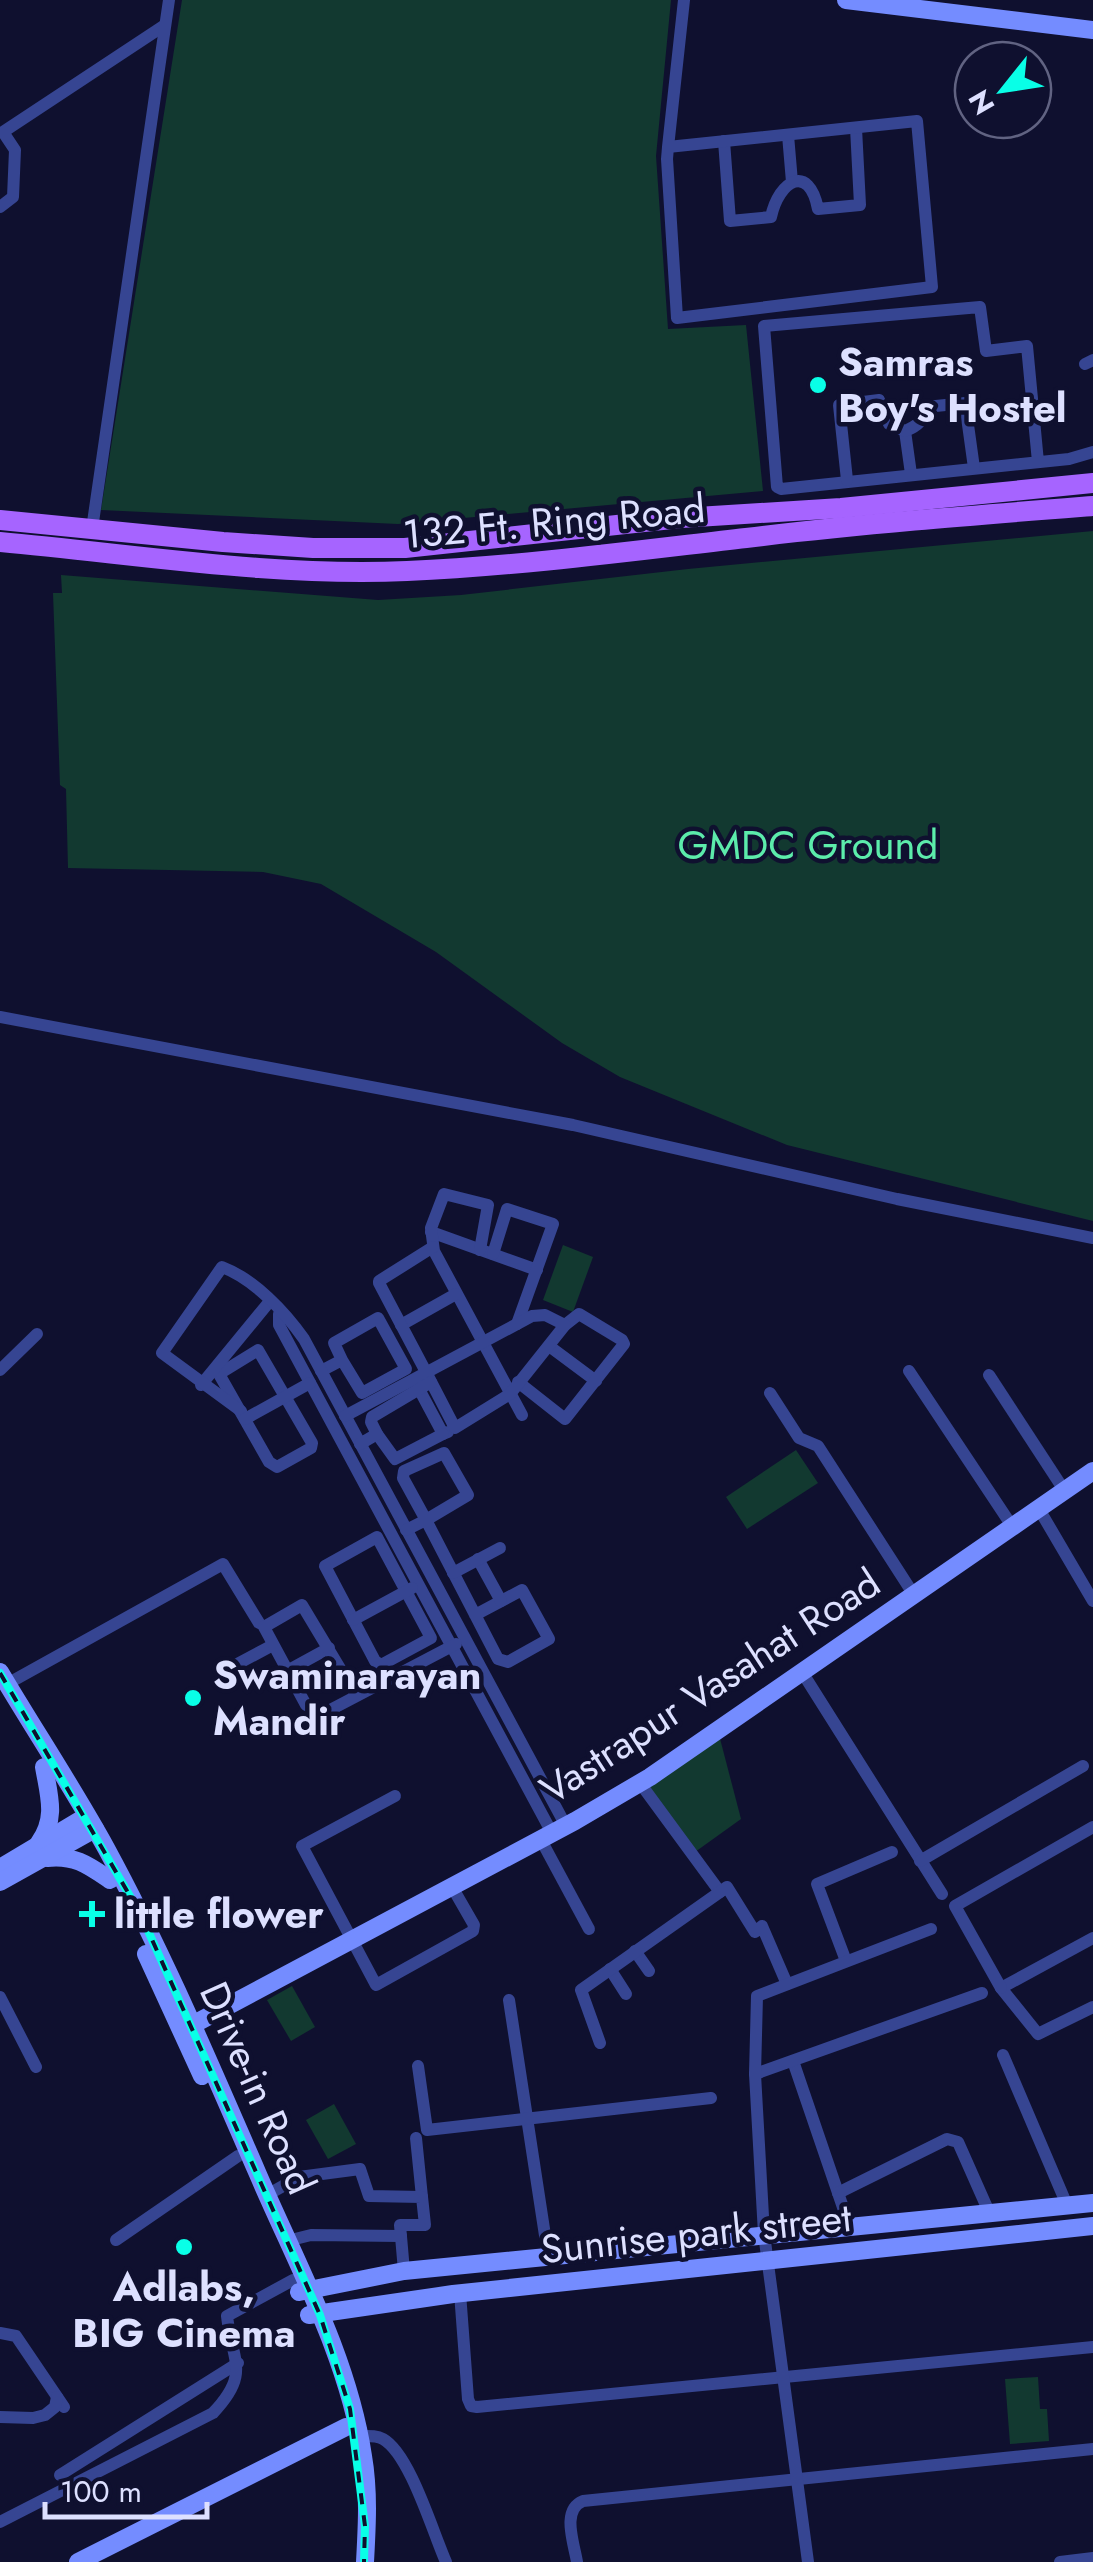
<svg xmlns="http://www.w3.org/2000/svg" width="1093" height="2562" font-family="Jost,sans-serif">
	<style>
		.green { fill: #123930 }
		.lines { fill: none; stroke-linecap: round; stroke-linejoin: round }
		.street { stroke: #364592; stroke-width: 12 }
		.secondary { stroke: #748cff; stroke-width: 18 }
		.primary { stroke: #a664ff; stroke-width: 20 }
		.rail-casing { stroke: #09ffe7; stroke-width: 8 }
		.rail { stroke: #0f102f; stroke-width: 4; stroke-dasharray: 11; stroke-linecap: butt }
		.poi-dot { fill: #09ffe7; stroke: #0f102f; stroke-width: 4 }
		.labels { text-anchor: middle; stroke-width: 9; stroke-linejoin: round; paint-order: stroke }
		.poi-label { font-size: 40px; font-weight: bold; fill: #dde0ff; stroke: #0f102f; text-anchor: start }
		.street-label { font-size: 40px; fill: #dde0ff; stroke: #0f102f }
		.park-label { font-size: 40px; fill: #5cecab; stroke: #0f102f }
	</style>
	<rect width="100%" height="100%" fill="#0f102f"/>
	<g class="green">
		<path d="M182,0h489l-15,156 12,173 78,-4 17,166 -365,33 -297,-14z"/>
		<path d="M1093,531v690l-306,-76 -167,-68 -58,-34 -126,-91 -115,-68 -58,-12 -195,-4 -2,-79 -6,-4 -7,-192h9l-1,-18 317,25 83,-5 227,-26z"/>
		<path d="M563,1245l30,12 -20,55 -30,-12z"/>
		<path d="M796,1450l22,33 -71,46 -21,-32z"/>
		<path d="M718,1731l23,88 -46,33 -53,-60z"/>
		<path d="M292,1986l23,41 -24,14 -24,-41z"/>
		<path d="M334,2104l22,40 -28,15 -22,-39z"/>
		<path d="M1038,2377l2,32h7l2,32 -39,3 -5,-65z"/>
	</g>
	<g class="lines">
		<g class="street">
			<path d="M788,135l4,47"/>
			<path d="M724,141l6,80 41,-4c8,-37 38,-54 47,-8l42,-4 -4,-77"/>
			<path d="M668,147l249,-26 15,166 -255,31 -10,-159 1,-12 16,-147"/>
			<path d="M0,207l13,-10 2,-47 -12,-18 162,-107"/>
			<path d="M1085,364l8,-4"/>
			<path d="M905,431l6,43"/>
			<path d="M1038,462l-11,-116 -41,5 -6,-44 -216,19 13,161 4,2 288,-30 24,-7"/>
			<path d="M847,480l-8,-75 40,-5 10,24 16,7c13,-5 18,-10 21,-24l39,-4 9,65"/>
			<path d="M92,529l77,-529"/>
			<path d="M0,1017l573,108 324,74 196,39"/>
			<path d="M431,1232l106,38"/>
			<path d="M480,1250l8,-45 -44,-11 -13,34 3,23 88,164"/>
			<path d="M493,1254l14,-45 46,15 -36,100"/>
			<path d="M279,1314v11l273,508"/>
			<path d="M401,1325l55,-31"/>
			<path d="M549,1346l47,35"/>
			<path d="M258,1350l54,93 -1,5 -34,19 -8,-5 -50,-88z"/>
			<path d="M0,1370l37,-36"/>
			<path d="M321,1371l21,-11 -8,-17 44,-25 28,51 -44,24 -20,-33"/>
			<path d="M909,1371l103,155"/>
			<path d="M989,1375l75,115"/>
			<path d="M518,1382l47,37 59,-75 -2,-4 -43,-26 -14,11"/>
			<path d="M201,1385l69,-84"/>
			<path d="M419,1389l24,45 5,-2"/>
			<path d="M770,1393l29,45 19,8 96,149"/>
			<path d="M241,1411l-79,-58 60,-86c32,12 63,45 82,72l262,487"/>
			<path d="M345,1416l187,-100 13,-1 20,10 -55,69 -55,34 -29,-56 -47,-89v-2l54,-34"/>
			<path d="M245,1419l65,-36"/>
			<path d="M377,1434l18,25 48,-25"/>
			<path d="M360,1444l17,-10 -6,-12 1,-5 59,-35"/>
			<path d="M1039,1509l54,92"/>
			<path d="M406,1530l20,-10 -23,-42 1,-7 40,-18 24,42 -42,25 72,139 10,3 41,-23 -27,-49 -47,25"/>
			<path d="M377,1537l54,101 -50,27 -6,-4 -50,-95z"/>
			<path d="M478,1559l23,42"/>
			<path d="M453,1573l47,-25"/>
			<path d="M353,1620l59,-32"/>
			<path d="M226,1670l47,-25"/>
			<path d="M287,1671l42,-23"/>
			<path d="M802,1672l140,222"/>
			<path d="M7,1684l216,-120 36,59"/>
			<path d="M306,1705l-42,-78 38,-22 54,90"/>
			<path d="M290,1731l166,-87"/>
			<path d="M640,1783l80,109"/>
			<path d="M395,1796l-93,50 74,139 97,-54 1,-6 -23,-40"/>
			<path d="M540,1838l49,91"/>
			<path d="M920,1861l163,-95"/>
			<path d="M1093,1938l-92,50 37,46 55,-27"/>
			<path d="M635,1951l14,20"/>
			<path d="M846,1961l-29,-77 75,-32"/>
			<path d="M610,1969l16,25"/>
			<path d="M1001,1988l-46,-82 138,-79"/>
			<path d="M0,1997l36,70"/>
			<path d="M509,2000l39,255"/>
			<path d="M600,2043l-19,-53 146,-103 28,45 7,-6 25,58"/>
			<path d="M1003,2055l64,150"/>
			<path d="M793,2061l56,164"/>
			<path d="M418,2066l9,64 284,-32"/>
			<path d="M755,2074l227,-81"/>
			<path d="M416,2138l6,59"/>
			<path d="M838,2193l109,-54 11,3 31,70"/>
			<path d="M267,2195l32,-18 61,-8 9,27 53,1 3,28h-25l4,46"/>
			<path d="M116,2240l122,-84"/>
			<path d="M287,2241l24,-6 90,1"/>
			<path d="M460,2293l8,106 3,7 6,1 616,-60"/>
			<path d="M0,2333l16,3 48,71"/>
			<path d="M0,2417l33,1 12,-3 10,-8 2,-10"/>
			<path d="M359,2436c9,0 17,-1 24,3 27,15 50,94 63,123"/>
			<path d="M60,2475l178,-112"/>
			<path d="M0,2522l213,-109c38,-40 19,-51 14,-97l66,-36"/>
			<path d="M577,2562c-3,-19 -16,-52 6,-61l510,-52"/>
			<path d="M808,2562l-44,-328 -9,-160 2,-78 174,-67"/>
			<path d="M1060,2562l33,-4"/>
		</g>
		<g class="secondary">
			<path d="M846,0l247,30"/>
			<path d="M0,1672c35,59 73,116 106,176 57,105 103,214 151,324 39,91 91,184 106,284 6,35 4,70 2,106"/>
			<path d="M39,1843c18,-25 10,-47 5,-76"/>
			<path d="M47,1858c28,-3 41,7 63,22"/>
			<path d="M0,1868l87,-52"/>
			<path d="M0,1882l95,-53"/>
			<path d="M146,1954l56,122"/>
			<path d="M194,2024l381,-203 75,-44 443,-306"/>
			<path d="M299,2292l105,-21 689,-68"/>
			<path d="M309,2315l144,-21 640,-68"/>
			<path d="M78,2562l268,-135"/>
		</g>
		<g class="primary">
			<path d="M0,520l223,22 90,6h92l276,-30 160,-10 252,-25"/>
			<path d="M0,542c135,12 271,35 407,29 114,-5 226,-20 339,-33 115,-14 232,-23 347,-32"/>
		</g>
		<defs>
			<path id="rail" d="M0,1673l141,242 179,400 30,94 15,117 -1,36"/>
		</defs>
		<use href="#rail" class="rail-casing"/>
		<use href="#rail" class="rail"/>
	</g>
	<g class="poi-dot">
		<circle cx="818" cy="385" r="10"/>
		<circle cx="193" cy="1698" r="10"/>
		<path d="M87 1899h10v10h10v10h-10v10h-10v-10h-10v-10h10z"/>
		<circle cx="184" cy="2247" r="10"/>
	</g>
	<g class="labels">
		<g class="poi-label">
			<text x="838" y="376">Samras<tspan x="838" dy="46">Boy's Hostel</tspan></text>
			<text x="213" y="1689">Swaminarayan<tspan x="213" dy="46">Mandir</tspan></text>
			<text x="114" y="1928">little flower</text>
			<text x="184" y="2301" text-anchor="middle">Adlabs,<tspan x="184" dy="46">BIG Cinema</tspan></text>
		</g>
		<g class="street-label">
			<text transform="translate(554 521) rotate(-5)" y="14">132 Ft. Ring Road</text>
			<text transform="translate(710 1686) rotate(-33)" y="14">Vastrapur Vasahat Road</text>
			<text transform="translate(258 2088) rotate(66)" y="14">Drive-in Road</text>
			<text transform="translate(696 2233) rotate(-6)" y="14">Sunrise park street</text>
		</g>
		<g class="park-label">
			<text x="808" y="859">GMDC Ground</text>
		</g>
	</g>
	<g transform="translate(1003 90) rotate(240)"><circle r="48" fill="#0f102f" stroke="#616382" stroke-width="2.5"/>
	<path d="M0-8L18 38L0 25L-18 38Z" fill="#09ffe7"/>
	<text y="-15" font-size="28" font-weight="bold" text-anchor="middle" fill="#dde0ff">N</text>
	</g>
	<path d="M45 2502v15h162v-15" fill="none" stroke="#dde0ff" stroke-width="5"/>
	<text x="60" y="2502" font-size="30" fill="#dde0ff" stroke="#0f102f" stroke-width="8" paint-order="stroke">100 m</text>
</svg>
